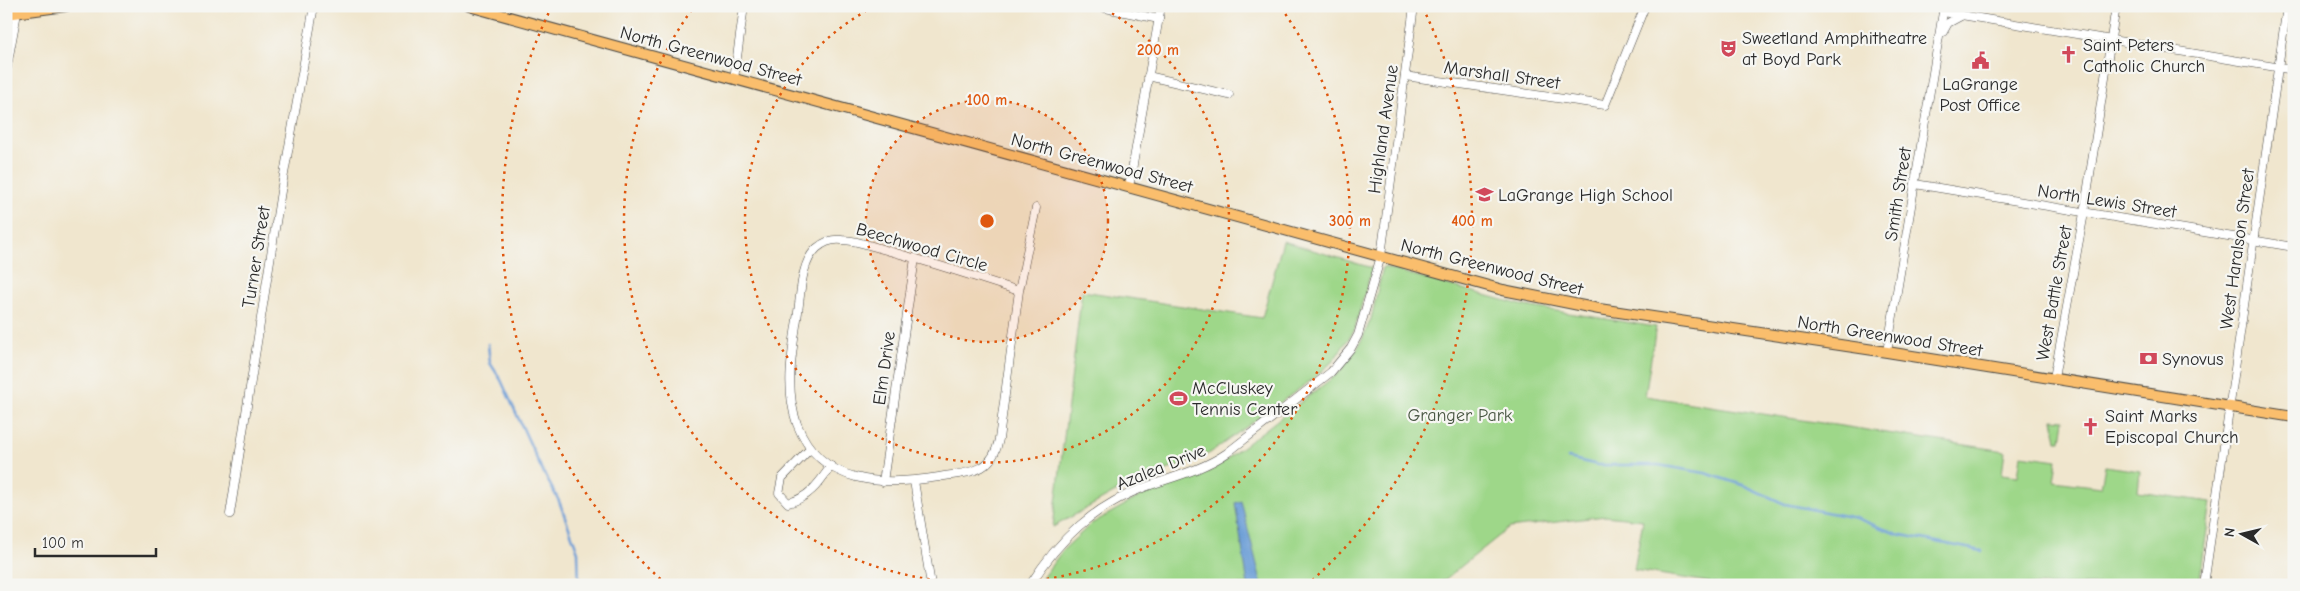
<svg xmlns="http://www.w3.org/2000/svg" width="2300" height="591" font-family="'Comic Neue',sans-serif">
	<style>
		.green { fill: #9ed789; stroke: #64815a }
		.water { fill: #6b9dd6; stroke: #4b6480 }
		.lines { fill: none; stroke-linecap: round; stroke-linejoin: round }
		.stream { stroke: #6b9dd6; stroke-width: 2.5 }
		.minor-casing { stroke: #494743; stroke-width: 9 }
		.major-casing { stroke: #494743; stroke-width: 12 }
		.minor { stroke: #fff; stroke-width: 8 }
		.major { stroke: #fabe6d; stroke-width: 10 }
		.ring { fill: none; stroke: #df570e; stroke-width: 2.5; stroke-dasharray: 2.5 5 }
		.labels { text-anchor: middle; stroke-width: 4.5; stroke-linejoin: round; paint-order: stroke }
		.poi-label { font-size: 18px; fill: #2b2b2b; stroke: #f6f6f2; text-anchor: start }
		.street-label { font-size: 18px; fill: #2b2b2b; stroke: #f6f6f2 }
		.park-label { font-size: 18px; fill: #485642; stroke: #f6f6f2 }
		.centre { fill: #df570e; stroke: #f6f6f2; stroke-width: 2.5 }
		.ring-label { font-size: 15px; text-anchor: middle; font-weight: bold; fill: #df570e; stroke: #f6f6f2; stroke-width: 4.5; stroke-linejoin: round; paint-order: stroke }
	</style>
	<rect width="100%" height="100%" fill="#f6f6f2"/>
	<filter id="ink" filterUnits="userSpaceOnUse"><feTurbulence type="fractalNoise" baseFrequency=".02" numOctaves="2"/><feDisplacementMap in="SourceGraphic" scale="10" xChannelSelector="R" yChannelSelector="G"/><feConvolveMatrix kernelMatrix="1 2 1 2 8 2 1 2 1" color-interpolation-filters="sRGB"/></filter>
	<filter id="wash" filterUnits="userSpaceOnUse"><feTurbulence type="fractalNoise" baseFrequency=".0096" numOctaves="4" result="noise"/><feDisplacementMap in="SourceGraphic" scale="20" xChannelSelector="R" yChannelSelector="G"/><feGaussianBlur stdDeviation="1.12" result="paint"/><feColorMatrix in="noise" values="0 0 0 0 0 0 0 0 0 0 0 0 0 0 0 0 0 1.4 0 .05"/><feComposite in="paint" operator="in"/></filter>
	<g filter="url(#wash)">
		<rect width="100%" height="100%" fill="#f0e6ce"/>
		<g class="green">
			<path d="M1283,241l89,27 -18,63 -21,30 -20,18 -103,74 -23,10 -50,17 -84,47 29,-236 180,27z"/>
			<path d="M1383,267l142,39 131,21 -11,69 360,55 -3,23 16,2 3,-21 36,5 -3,21 47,6 4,-21 35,5 -2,21 73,10 -12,83h-472l-93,-15 9,-50 -38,-4 -96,12 -71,57h-401l26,-35 28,-26 53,-30 67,-23 129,-99 20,-28 11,-25z"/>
			<path d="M2053,419l11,1 -3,21h-4z"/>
		</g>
		<path class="water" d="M1241,501l21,84h-14l-13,-82z"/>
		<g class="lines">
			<g class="stream">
				<path d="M488,344l2,19 11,17 40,88 18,33 19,51 1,33"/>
				<path d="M1568,458l30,7h60l47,8 38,12 42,19 71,14 41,16 85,17"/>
			</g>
		</g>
	</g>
	<g filter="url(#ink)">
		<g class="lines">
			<defs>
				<g id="minor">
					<path d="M1105,8l54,11"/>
					<path d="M1943,12l351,58"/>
					<path d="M1943,32l5,-9 13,-7"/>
					<path d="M6,72l11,-59"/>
					<path d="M1148,76l81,19"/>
					<path d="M1405,76l200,29 40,-99"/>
					<path d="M734,79l10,-73"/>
					<path d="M1915,184l379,63"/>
					<path d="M1129,187l32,-181"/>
					<path d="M1019,291c-43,-14 -86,-28 -130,-40 -15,-4 -32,-11 -47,-11 -9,-1 -18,2 -25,8 -16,14 -16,44 -19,64 -5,37 -14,75 -1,112 24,62 86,62 142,53 28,-5 53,-2 60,-38l20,-148 17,-83"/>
					<path d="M1887,352l57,-346"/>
					<path d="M2054,378l30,-165 32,-207"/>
					<path d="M810,449l-28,29 -3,15 9,10c21,-5 31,-20 43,-37"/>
					<path d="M914,481l17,104"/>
					<path d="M883,482l32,-224"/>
					<path d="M230,514l51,-323 33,-185"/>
					<path d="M1030,585c29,-46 64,-79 115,-98 28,-10 57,-17 82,-34l104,-81 20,-24 7,-13 23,-79 33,-250"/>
					<path d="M2204,585l83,-579"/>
				</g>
				<g id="major">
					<path d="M469,6l1034,284 96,19 288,43 407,65"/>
					<path d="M6,14l60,-8"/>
				</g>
			</defs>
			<use href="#minor" class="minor-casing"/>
			<use href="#major" class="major-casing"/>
			<use href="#minor" class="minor"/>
			<use href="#major" class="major"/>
		</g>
	</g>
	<circle cx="987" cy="221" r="121" fill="#df570e" fill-opacity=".12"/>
	<g class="ring">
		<circle cx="987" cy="221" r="121"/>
		<path d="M1099 6A242 242 0 1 1 875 6"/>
		<path d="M1281 8A363 363 0 1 1 693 8"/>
		<path d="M666 584A485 485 0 0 1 551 8M1423 8A485 485 0 0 1 1308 584"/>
	</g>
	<defs>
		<symbol id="theatre-bare" viewBox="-9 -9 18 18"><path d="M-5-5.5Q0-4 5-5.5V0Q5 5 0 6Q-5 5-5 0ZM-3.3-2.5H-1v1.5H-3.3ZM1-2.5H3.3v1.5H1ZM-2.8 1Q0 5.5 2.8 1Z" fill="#d1495b" stroke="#f6f6f2" stroke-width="2.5" paint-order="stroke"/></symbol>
		<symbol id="church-bare" viewBox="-9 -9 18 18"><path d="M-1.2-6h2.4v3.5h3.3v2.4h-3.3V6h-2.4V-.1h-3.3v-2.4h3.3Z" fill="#d1495b" stroke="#f6f6f2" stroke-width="2.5" paint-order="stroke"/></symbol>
		<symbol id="civic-bare" viewBox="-9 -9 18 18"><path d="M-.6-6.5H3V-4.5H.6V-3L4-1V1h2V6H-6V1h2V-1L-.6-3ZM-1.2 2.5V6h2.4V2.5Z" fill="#d1495b" stroke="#f6f6f2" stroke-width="2.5" paint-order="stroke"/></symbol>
		<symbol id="school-bare" viewBox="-9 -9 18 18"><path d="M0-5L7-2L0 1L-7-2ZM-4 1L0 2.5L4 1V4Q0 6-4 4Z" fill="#d1495b" stroke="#f6f6f2" stroke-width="2.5" paint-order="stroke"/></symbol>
		<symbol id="bank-bare" viewBox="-9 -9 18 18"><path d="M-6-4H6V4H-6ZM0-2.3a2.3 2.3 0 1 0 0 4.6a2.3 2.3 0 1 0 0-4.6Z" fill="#d1495b" stroke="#f6f6f2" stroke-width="2.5" paint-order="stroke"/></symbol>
		<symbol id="stadium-bare" viewBox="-9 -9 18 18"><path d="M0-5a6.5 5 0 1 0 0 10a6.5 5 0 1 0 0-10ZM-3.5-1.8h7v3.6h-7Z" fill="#d1495b" stroke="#f6f6f2" stroke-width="2.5" paint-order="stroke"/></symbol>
	</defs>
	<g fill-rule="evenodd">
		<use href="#theatre-bare" x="1716" y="36" width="25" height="25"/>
		<use href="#church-bare" x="2056" y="42" width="25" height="25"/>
		<use href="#civic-bare" x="1968" y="48" width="25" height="25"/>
		<use href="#school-bare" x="1472" y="182" width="25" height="25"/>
		<use href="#bank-bare" x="2136" y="346" width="25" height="25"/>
		<use href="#stadium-bare" x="1166" y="386" width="25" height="25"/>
		<use href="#church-bare" x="2078" y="414" width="25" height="25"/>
	</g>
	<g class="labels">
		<g class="poi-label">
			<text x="1742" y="44">Sweetland Amphitheatre<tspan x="1742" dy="21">at Boyd Park</tspan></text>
			<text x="2083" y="51">Saint Peters<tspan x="2083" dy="21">Catholic Church</tspan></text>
			<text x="1980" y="90" text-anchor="middle">LaGrange<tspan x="1980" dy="21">Post Office</tspan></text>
			<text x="1498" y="201">LaGrange High School</text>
			<text x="2162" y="365">Synovus</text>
			<text x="1192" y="394">McCluskey<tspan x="1192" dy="21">Tennis Center</tspan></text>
			<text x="2105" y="422">Saint Marks<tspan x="2105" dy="21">Episcopal Church</tspan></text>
		</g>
		<g class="street-label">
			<text transform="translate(711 56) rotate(15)" y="6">North Greenwood Street</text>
			<text transform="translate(1502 75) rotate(8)" y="6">Marshall Street</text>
			<text transform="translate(1383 129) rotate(-82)" y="6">Highland Avenue</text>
			<text transform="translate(1102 163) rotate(15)" y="6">North Greenwood Street</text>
			<text transform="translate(1898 194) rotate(-81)" y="6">Smith Street</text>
			<text transform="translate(2107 201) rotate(9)" y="6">North Lewis Street</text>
			<text transform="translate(922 247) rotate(16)" y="6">Beechwood Circle</text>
			<text transform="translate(2237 249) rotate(-82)" y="6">West Haralson Street</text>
			<text transform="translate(256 257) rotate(-81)" y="6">Turner Street</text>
			<text transform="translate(1492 267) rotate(14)" y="6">North Greenwood Street</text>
			<text transform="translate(2054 293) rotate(-80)" y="6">West Battle Street</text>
			<text transform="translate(1890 336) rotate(9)" y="6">North Greenwood Street</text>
			<text transform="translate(884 368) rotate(-82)" y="6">Elm Drive</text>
			<text transform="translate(1161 467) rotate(-22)" y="6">Azalea Drive</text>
		</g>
		<g class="park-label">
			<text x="1460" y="421">Granger Park</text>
		</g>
	</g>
	<circle cx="987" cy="221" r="8" class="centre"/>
	<g class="ring-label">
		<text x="1158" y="55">200 m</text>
		<text x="987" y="105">100 m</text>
		<text x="1350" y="226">300 m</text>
		<text x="1472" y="226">400 m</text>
	</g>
	<rect width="2300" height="591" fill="none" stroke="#f6f6f2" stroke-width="25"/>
	<g transform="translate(2242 534) rotate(278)" stroke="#f6f6f2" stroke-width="4" paint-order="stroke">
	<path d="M0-4L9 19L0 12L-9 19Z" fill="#2b2b2b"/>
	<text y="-8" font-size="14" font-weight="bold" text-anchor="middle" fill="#2b2b2b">N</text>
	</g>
	<path d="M35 548v8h121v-8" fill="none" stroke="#2b2b2b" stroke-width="2.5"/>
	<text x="42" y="548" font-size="15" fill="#2b2b2b" stroke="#f6f6f2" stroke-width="4" paint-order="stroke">100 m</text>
</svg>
